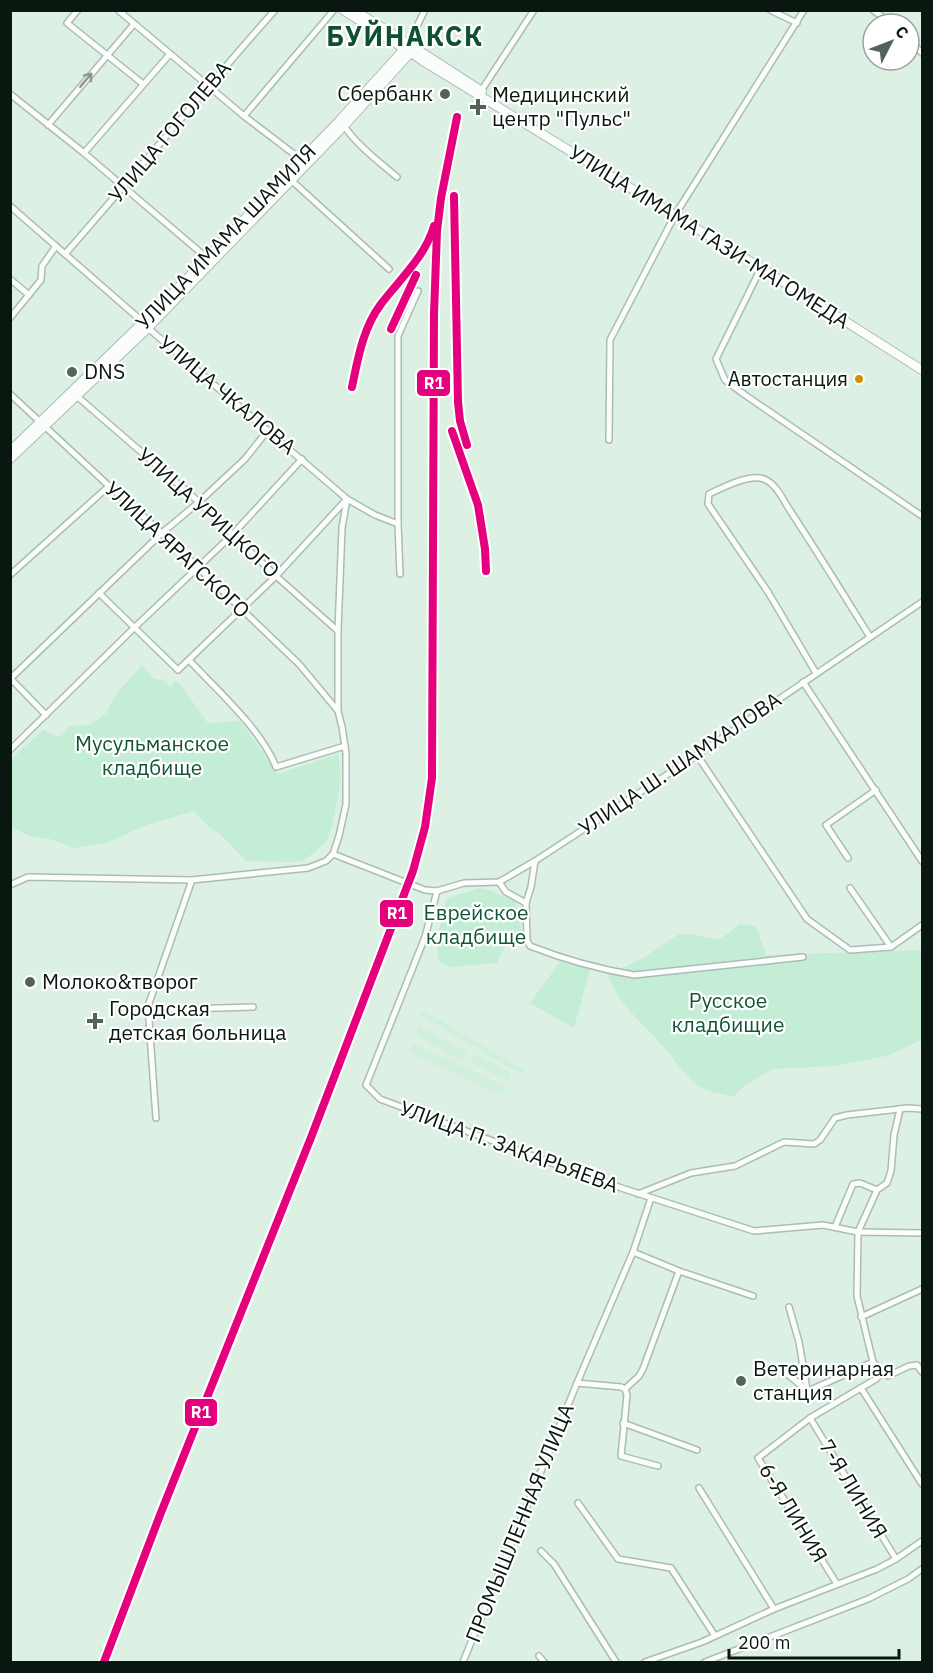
<svg xmlns="http://www.w3.org/2000/svg" width="933" height="1673" font-family="'IBM Plex Sans',sans-serif">
	<style>
		.built { fill: #d0efdc }
		.green { fill: #c3edd4 }
		.lines { fill: none; stroke-linecap: round; stroke-linejoin: round }
		.street-casing { stroke: #adbcb2; stroke-width: 8 }
		.secondary-casing { stroke: #adbcb2; stroke-width: 10 }
		.street { stroke: #fafdfb; stroke-width: 5 }
		.secondary { stroke: #fafdfb; stroke-width: 8 }
		.rail-1-casing { stroke: #fff; stroke-width: 12 }
		.rail-1 { stroke: #e5007d; stroke-width: 8 }
		.oneway { stroke: #8e9691 }
		.poi-dot { fill: #54635a; stroke: #fff; stroke-width: 2 }
		.bus-dot { fill: #d39102; stroke: #fff; stroke-width: 2 }
		.labels { text-anchor: middle; stroke-width: 4.5; stroke-linejoin: round; paint-order: stroke }
		.bus-label { font-size: 20px; fill: #0a1710; stroke: #fff; text-anchor: end }
		.poi-label { font-size: 21px; fill: #0a1710; stroke: #fff; text-anchor: start }
		.street-label { font-size: 21px; fill: #0a1710; stroke: #fff }
		.park-label { font-size: 21px; fill: #125637; stroke: #fff }
		.district-label { font-size: 27px; font-weight: bold; letter-spacing: 1.5px; fill: #105032; stroke: #fff }
		.line-badge { stroke: #fff; stroke-width: 2 }
		.badge-label { font-size: 16px; text-anchor: middle; font-weight: bold; fill: #fff }
	</style>
	<rect width="100%" height="100%" fill="#ddf0e4"/>
	<g class="built">
		<path d="M423,1010l102,60 -3,5 -102,-60z"/>
		<path d="M419,1026l48,26 -5,9 -48,-26z"/>
		<path d="M414,1043l92,44 -5,9 -92,-44z"/>
		<path d="M476,1054l36,19 -5,9 -36,-19z"/>
	</g>
	<g class="green">
		<path d="M142,665l12,14 9,1 4,2 2,4 3,-1 2,-4 4,1 30,41 32,-2 38,53 60,-20 3,24 -8,44 -5,17 -13,13 -12,8 -9,2 -48,-1 -25,-26 -11,-7 -16,-17 -48,14 -39,18 -33,5 -24,-9 -12,-1 -8,-2 -19,-9 -1,-63c8,-15 22,-24 34,-34l14,7 12,-11 20,-1 16,-12 11,-20z"/>
		<path d="M480,888l10,2 25,12 5,15 2,18c-16,6 -18,14 -25,28l-48,4 -11,-7 -1,-22 10,-40z"/>
		<path d="M740,924l16,2 10,29 156,-5v90l-36,16 -52,10 -61,3 -28,16 -12,12c-8,-3 -19,-4 -27,-7 -19,-9 -31,-31 -45,-46 -19,-22 -44,-41 -53,-69l35,-17 36,-24h13l27,6z"/>
		<path d="M560,962l30,7 -16,59 -44,-25z"/>
	</g>
	<g class="lines">
		<defs>
			<g id="street">
				<path d="M78,10l-11,13 76,61"/>
				<path d="M118,10l126,106 59,45"/>
				<path d="M770,10l27,13"/>
				<path d="M873,10l19,14"/>
				<path d="M909,40l13,13"/>
				<path d="M408,44l17,-34"/>
				<path d="M481,91l53,-81"/>
				<path d="M10,94l74,59 123,105"/>
				<path d="M244,116l90,-106"/>
				<path d="M48,125l86,-101"/>
				<path d="M344,126c14,20 34,35 53,51"/>
				<path d="M84,153l86,-99"/>
				<path d="M291,180l98,89"/>
				<path d="M10,206l133,116 5,6 199,171 28,16 23,9"/>
				<path d="M65,254c71,-81 139,-164 210,-244"/>
				<path d="M761,268l-45,91 9,21 20,15 177,121"/>
				<path d="M10,279l19,16"/>
				<path d="M10,318l31,-38 1,-14 14,-20"/>
				<path d="M10,394l99,92 53,47 137,131 39,47"/>
				<path d="M76,397l3,1 120,104 77,74 62,55"/>
				<path d="M609,440l1,-100 65,-125 129,-205"/>
				<path d="M400,574l-2,-50v-188l20,-45"/>
				<path d="M10,575l99,-89"/>
				<path d="M99,593l79,77 98,-94 70,-76"/>
				<path d="M189,660c27,29 73,70 87,107l69,-21"/>
				<path d="M816,673l-48,-81 -60,-88 1,-10c13,-6 43,-22 57,-14 11,5 18,22 25,32 27,41 53,83 79,125"/>
				<path d="M10,678l36,37"/>
				<path d="M10,679l152,-146 37,-31 46,-43 23,-29"/>
				<path d="M803,682l119,179"/>
				<path d="M10,750l125,-123 97,-92 70,-76"/>
				<path d="M697,755l110,164 43,31 41,-3 31,-22"/>
				<path d="M333,854l92,36 12,1 27,-8 35,-1 36,-21 162,-106 225,-153"/>
				<path d="M848,858l-22,-33 50,-35"/>
				<path d="M535,861l-4,26 -5,16 1,37 3,6c33,13 69,23 104,29l169,-18"/>
				<path d="M499,882l7,10 20,11"/>
				<path d="M10,885l18,-8 164,3 116,-12 18,-7 7,-7 6,-18 7,-32v-51l-4,-26 -4,-16v-80l4,-103 5,-29"/>
				<path d="M850,888l41,59"/>
				<path d="M437,891l-12,46 -59,148 14,14 223,83 151,49 69,-6 35,7 19,-42 10,-7 4,-12 3,-36 6,-26"/>
				<path d="M149,1010l104,-3"/>
				<path d="M156,1118l-8,-112 44,-126"/>
				<path d="M638,1194l53,-21 44,-7 49,-24 30,2 6,-4 15,-22 12,-3 61,-7 14,1"/>
				<path d="M835,1227l18,-43 7,-1 17,7"/>
				<path d="M633,1252l46,19 74,25"/>
				<path d="M789,1307l10,35 8,48"/>
				<path d="M861,1317l61,-28"/>
				<path d="M873,1362l9,10 6,4 21,-10 8,-1 5,7"/>
				<path d="M781,1369l27,22 65,-29 -16,-66 1,-64 64,1"/>
				<path d="M577,1383l44,4 4,2 2,6 -6,61 37,10"/>
				<path d="M861,1388l61,96"/>
				<path d="M625,1389l14,-13 4,-7 36,-98"/>
				<path d="M810,1418l86,141"/>
				<path d="M623,1423l74,27"/>
				<path d="M699,1488l75,121"/>
				<path d="M578,1503l40,56 53,9 44,68"/>
				<path d="M541,1551l13,13 62,98"/>
				<path d="M837,1584l-79,-126 52,-40 66,-39 6,-7"/>
				<path d="M539,1656l5,6"/>
				<path d="M463,1662l114,-279 56,-131 18,-54"/>
				<path d="M645,1662l57,-20 72,-33 103,-40 19,-10 26,-18"/>
				<path d="M705,1662l163,-63 40,-20 14,-10"/>
			</g>
			<g id="secondary">
				<path d="M343,10l68,43 12,8 338,207 161,102"/>
				<path d="M354,10l61,38 67,43"/>
				<path d="M10,451l164,-159 164,-170 68,-75"/>
				<path d="M10,459l138,-131 196,-202 69,-76"/>
			</g>
		</defs>
		<use href="#street" class="street-casing"/>
		<use href="#secondary" class="secondary-casing"/>
		<use href="#street" class="street"/>
		<use href="#secondary" class="secondary"/>
		<defs>
			<g id="rail-1">
				<path d="M454,196l4,206 2,19 7,24"/>
				<path d="M391,329l25,-54"/>
				<path d="M352,387c6,-29 11,-59 29,-83 19,-25 44,-47 53,-78"/>
				<path d="M452,431l26,74 7,44 1,22"/>
				<path d="M104,1662l56,-147 152,-380 101,-264 12,-44 7,-49 2,-464 3,-83 4,-33 16,-81"/>
			</g>
		</defs>
		<use href="#rail-1" class="rail-1-casing"/>
		<use href="#rail-1" class="rail-1"/>
	</g>
	<defs><path id="oneway-shaft" d="M-6 0H5M1.5-3L5.5 0L1.5 3" fill="none" stroke-width="1.6" stroke-linecap="round" stroke-linejoin="round" transform="scale(1.5)"/></defs>
	<use class="oneway" href="#oneway-shaft" transform="translate(86 80) rotate(-50)"/>
	<g class="poi-dot">
		<circle cx="445" cy="94" r="6"/>
		<path d="M475 98h6v6h6v6h-6v6h-6v-6h-6v-6h6z"/>
		<circle cx="72" cy="372" r="6"/>
		<circle cx="30" cy="982" r="6"/>
		<path d="M92 1012h6v6h6v6h-6v6h-6v-6h-6v-6h6z"/>
		<circle cx="741" cy="1381" r="6"/>
	</g>
	<circle class="bus-dot" cx="859" cy="379" r="5"/>
	<g class="labels">
		<g class="bus-label">
			<text x="848" y="386">Автостанция</text>
		</g>
		<g class="poi-label">
			<text x="433" y="101" text-anchor="end">Сбербанк</text>
			<text x="492" y="102">Медицинский<tspan x="492" dy="24">центр "Пульс"</tspan></text>
			<text x="84" y="379">DNS</text>
			<text x="42" y="989">Молоко&amp;творог</text>
			<text x="109" y="1016">Городская<tspan x="109" dy="24">детская больница</tspan></text>
			<text x="753" y="1376">Ветеринарная<tspan x="753" dy="24">станция</tspan></text>
		</g>
		<g class="street-label">
			<text transform="translate(170 132) rotate(-50)" y="7">УЛИЦА ГОГОЛЕВА</text>
			<text transform="translate(226 237) rotate(-46)" y="7">УЛИЦА ИМАМА ШАМИЛЯ</text>
			<text transform="translate(709 237) rotate(32)" y="7">УЛИЦА ИМАМА ГАЗИ-МАГОМЕДА</text>
			<text transform="translate(227 395) rotate(40)" y="7">УЛИЦА ЧКАЛОВА</text>
			<text transform="translate(208 513) rotate(42)" y="7">УЛИЦА УРИЦКОГО</text>
			<text transform="translate(177 550) rotate(43)" y="7">УЛИЦА ЯРАГСКОГО</text>
			<text transform="translate(680 764) rotate(-34)" y="7">УЛИЦА Ш. ШАМХАЛОВА</text>
			<text transform="translate(509 1147) rotate(20)" y="7">УЛИЦА П. ЗАКАРЬЯЕВА</text>
			<text transform="translate(853 1489) rotate(59)" y="7">7-Я ЛИНИЯ</text>
			<text transform="translate(793 1513) rotate(59)" y="7">6-Я ЛИНИЯ</text>
			<text transform="translate(520 1523) rotate(-68)" y="7">ПРОМЫШЛЕННАЯ УЛИЦА</text>
		</g>
		<g class="park-label">
			<text x="152" y="751">Мусульманское<tspan x="152" dy="24">кладбище</tspan></text>
			<text x="476" y="920">Еврейское<tspan x="476" dy="24">кладбище</tspan></text>
			<text x="728" y="1008">Русское<tspan x="728" dy="24">кладбищие</tspan></text>
		</g>
		<g class="district-label">
			<text x="405" y="46">БУЙНАКСК</text>
		</g>
	</g>
	<g class="line-badge">
		<rect x="416" y="369" width="35" height="28" rx="6" fill="#e5007d"/>
		<rect x="379" y="899" width="35" height="29" rx="6" fill="#e5007d"/>
		<rect x="184" y="1398" width="34" height="29" rx="6" fill="#e5007d"/>
	</g>
	<g class="badge-label">
		<text x="434" y="389">R1</text>
		<text x="397" y="919">R1</text>
		<text x="201" y="1418">R1</text>
	</g>
	<rect width="933" height="1673" fill="none" stroke="#0a1710" stroke-width="24"/>
	<g transform="translate(891 42) rotate(48)"><circle r="28" fill="#ffffff" stroke="#9da29f" stroke-width="1.5"/>
	<path d="M0-4.5L10 22L0 15L-10 22Z" fill="#54635a"/>
	<text y="-9" font-size="16" font-weight="bold" text-anchor="middle" fill="#0a1710">С</text>
	</g>
	<path d="M729 1649v9h170v-9" fill="none" stroke="#0a1710" stroke-width="3"/>
	<text x="738" y="1649" font-size="18" fill="#0a1710" stroke="#ffffff" stroke-width="4.5" paint-order="stroke">200 m</text>
</svg>
